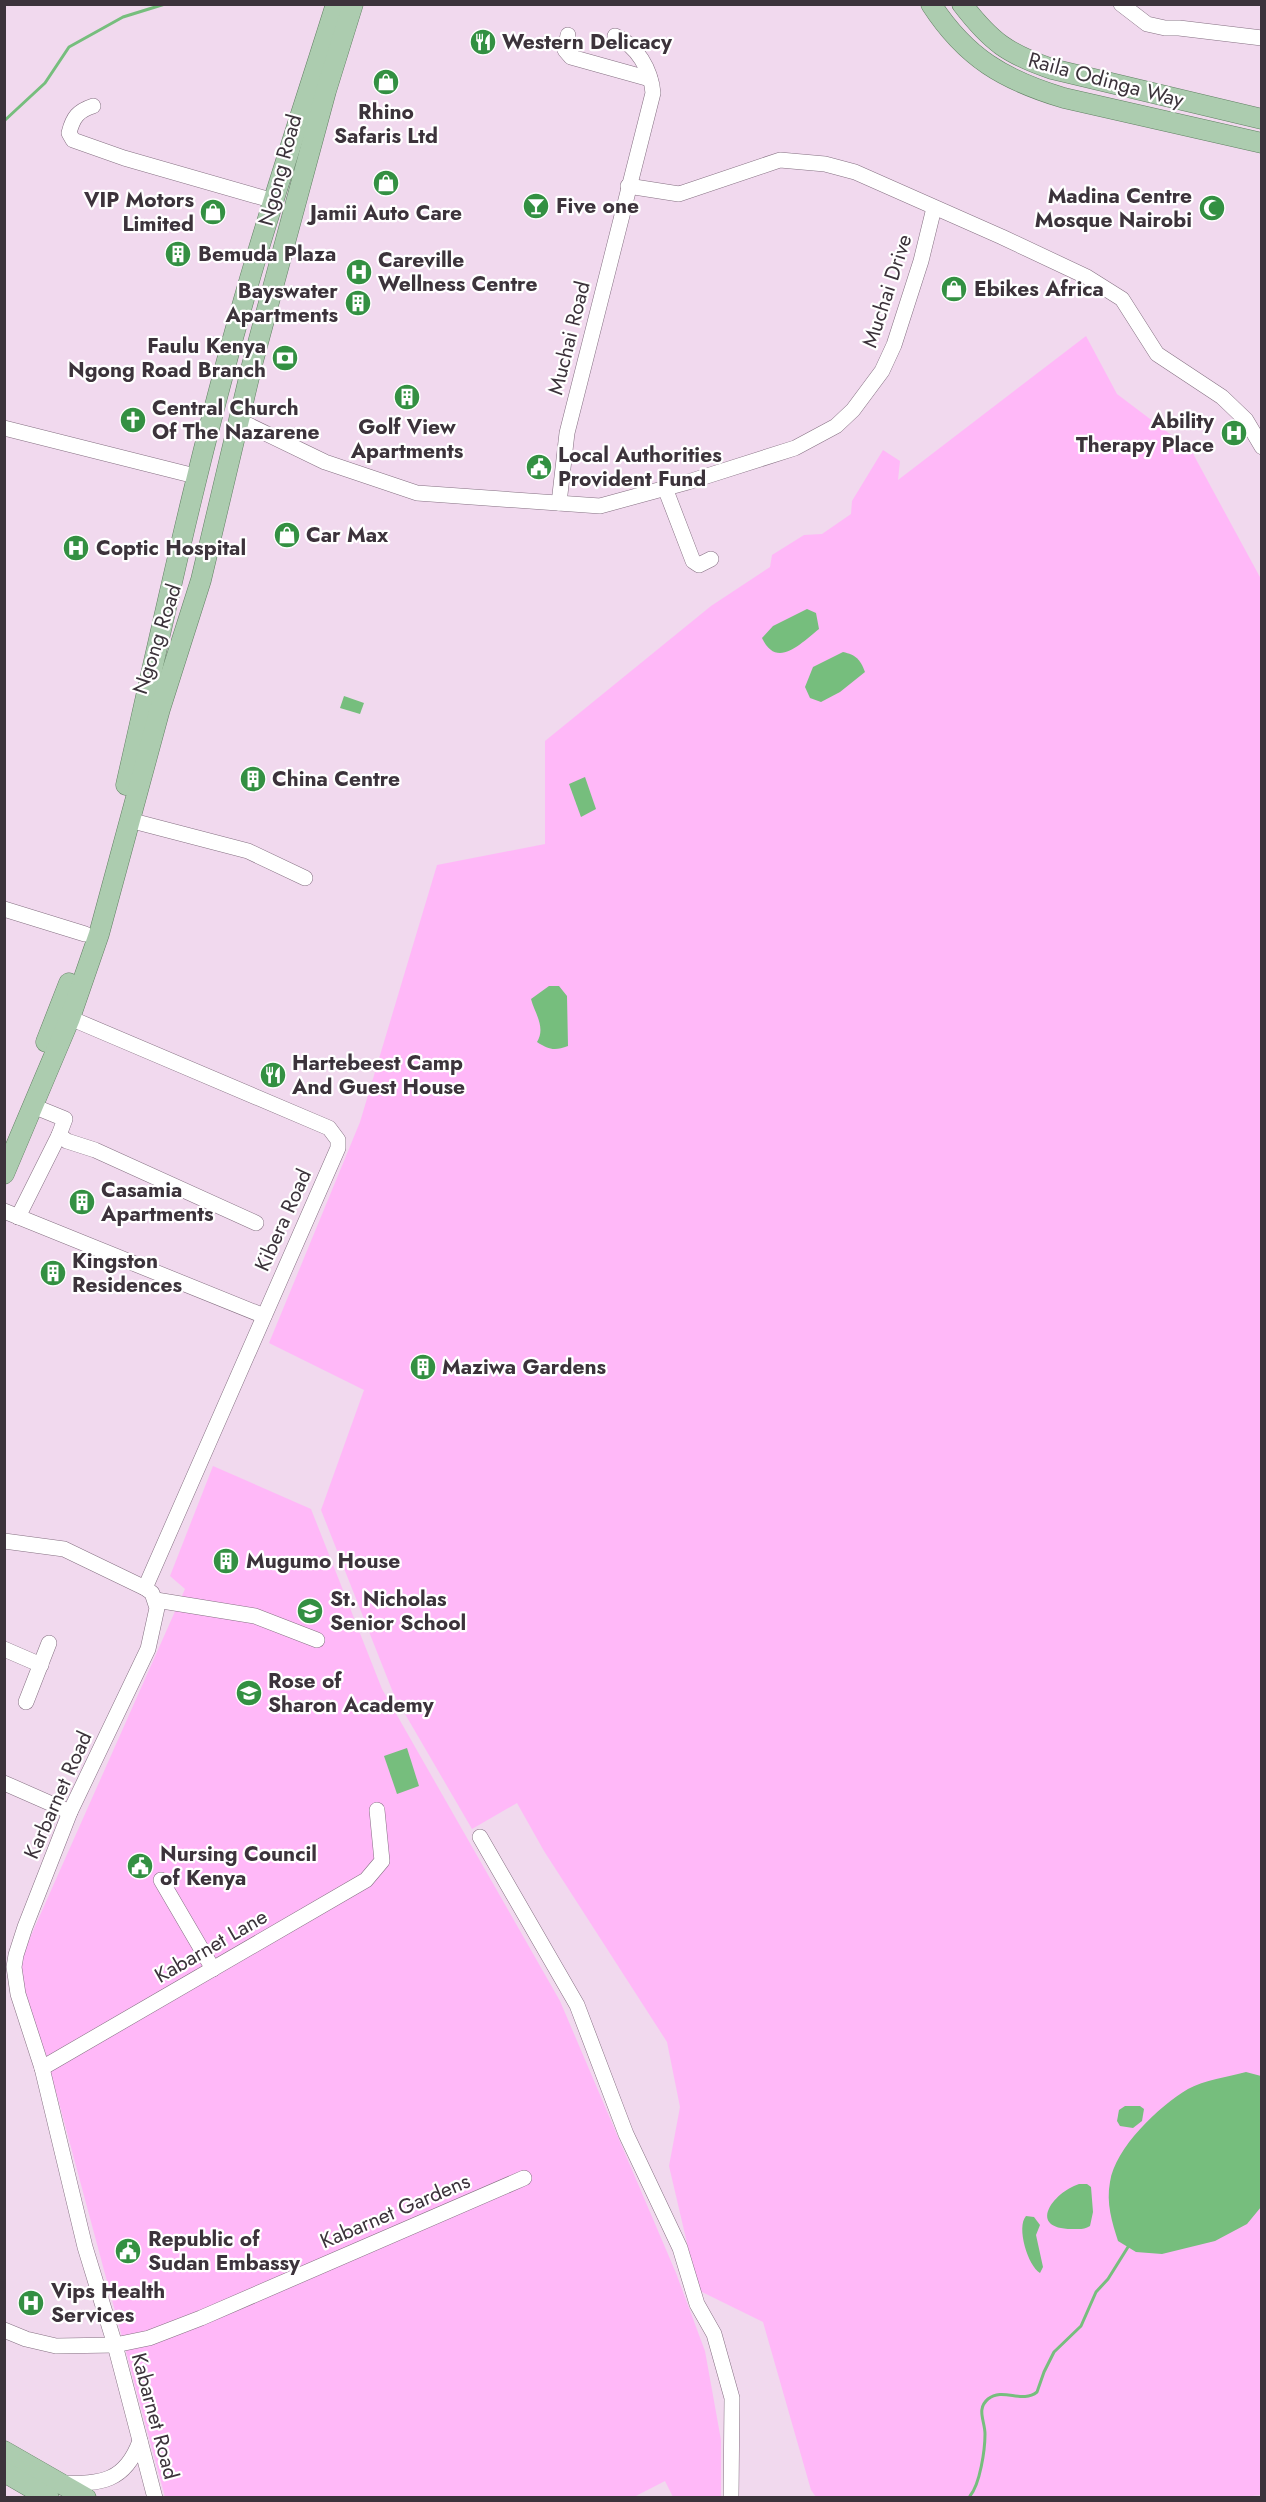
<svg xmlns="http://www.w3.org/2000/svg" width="1266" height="2502" font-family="Jost,sans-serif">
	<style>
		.green { fill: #ffb8f8 }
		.water { fill: #76be7d }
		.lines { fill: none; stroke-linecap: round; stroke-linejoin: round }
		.stream { stroke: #76be7d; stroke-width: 3 }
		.minor-casing { stroke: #857082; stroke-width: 16 }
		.major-casing { stroke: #618063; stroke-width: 21 }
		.minor { stroke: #fff; stroke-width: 15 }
		.major { stroke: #acccaf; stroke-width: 20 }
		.labels { text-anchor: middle; stroke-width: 4.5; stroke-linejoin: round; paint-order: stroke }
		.poi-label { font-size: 21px; font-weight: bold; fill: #3c333b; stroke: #fff; text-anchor: start }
		.street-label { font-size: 21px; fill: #3c333b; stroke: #fff }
	</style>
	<rect width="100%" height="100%" fill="#f1d9ee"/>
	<g class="green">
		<path d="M1086,336l31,58 74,56 70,129v1916l-29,3 -416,-1 -5,-7 -48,-168 -65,-32 -29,-124 11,-59 -13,-65 -123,-191 -27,-48 -45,26 -78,-134 -73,-185 43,-120 -95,-47 91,-221 77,-257 108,-21v-103l166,-135 59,-39 2,-12 32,-20 18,-1 29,-20 1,-13 31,-51 17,11 -2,19z"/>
		<path d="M213,1466l98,43 71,180 178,312 116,272 29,78 16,89v57h-48l-8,-16 -33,17 -467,-1 -107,-398 -37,-118v-23l164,-369 -15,-13z"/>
	</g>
	<g class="water">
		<path d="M807,609l9,4 3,16c-18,14 -42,41 -57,9l11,-12z"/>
		<path d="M843,652c13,3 17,7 22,20l-25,20 -19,10 -11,-4 -5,-11 8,-20z"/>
		<path d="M344,696l20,7 -4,11 -20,-6z"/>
		<path d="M585,777l11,32 -15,8 -12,-33z"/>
		<path d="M549,986h10l8,10 1,50c-13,5 -19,4 -31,-4 9,-15 -2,-28 -6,-43z"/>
		<path d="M407,1748l12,38 -22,8 -13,-38z"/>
		<path d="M1246,2072l15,4v131l-14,17 -32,17 -53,13 -26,-2 -18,-11c-6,-19 -12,-38 -8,-59 5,-34 49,-76 78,-93 16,-9 40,-12 58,-17z"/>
		<path d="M1125,2106h15l4,3 -2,12 -9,7 -13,-2 -3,-5 2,-11z"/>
		<path d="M1079,2184h8l4,3 2,25 -3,14c-6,4 -11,3 -18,3 -45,0 -20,-36 7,-45z"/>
		<path d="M1026,2216l8,1 6,8 -4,10 7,32 -3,6c-12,-7 -24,-46 -14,-57z"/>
	</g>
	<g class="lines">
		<g class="stream">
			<path d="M4,121l41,-38 24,-36 54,-30 42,-13"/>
			<path d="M970,2496c10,-12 15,-46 15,-62 0,-13 -9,-25 3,-35 15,-12 34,5 49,-7l7,-20 10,-20 27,-26 15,-34 12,-13 20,-32"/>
		</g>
		<defs>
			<g id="minor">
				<path d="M1121,4l26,20 18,4h14l83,10"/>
				<path d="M568,35l-3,15 6,7 79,22"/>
				<path d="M93,106c-15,5 -20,11 -24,27l4,7 51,18 150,43"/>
				<path d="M628,186l51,8 101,-34 45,4 30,8 147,65 85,40 35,22 35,55 65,43 24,23 16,27"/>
				<path d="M238,420l87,42 92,31 183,13 88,-24 107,-34 41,-22 17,-16 29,-39 12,-26 27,-84 13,-53"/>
				<path d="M4,428l195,49"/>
				<path d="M665,488l28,73 6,4 12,-6"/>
				<path d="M559,503l8,-70 86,-340c-2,-23 -16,-48 -38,-57"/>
				<path d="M129,820l119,31 57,27"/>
				<path d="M4,909l81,25"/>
				<path d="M70,1018l259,110 9,12v8l-193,440"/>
				<path d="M33,1106l32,13 -6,16 8,6 28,9 161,73"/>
				<path d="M4,1211l260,105"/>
				<path d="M18,1217l41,-82"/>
				<path d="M4,1541l60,8 81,39 7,5 5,15 -9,41 -78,163 -45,115 -9,28 -2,12 4,27 24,74 43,179 30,98 40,153"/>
				<path d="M156,1600l99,16 62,24"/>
				<path d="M4,1649l37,16"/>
				<path d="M26,1702l23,-59"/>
				<path d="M4,1783l66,29"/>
				<path d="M480,1837l97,168 49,129 54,114 17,56 17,30 18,64 -1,100"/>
				<path d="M161,1880l52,89"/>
				<path d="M42,2068l324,-188 16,-19 -5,-51"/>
				<path d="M4,2330l22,9 30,7 59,-1 34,-7 52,-20 323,-140"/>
				<path d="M62,2483c39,1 63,-1 78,-42"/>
			</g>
			<g id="major">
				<path d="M931,4c35,54 73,76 133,94l198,45"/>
				<path d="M962,4c29,38 46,50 90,65l210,50"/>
				<path d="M126,785c37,-163 72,-326 118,-486 28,-99 61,-196 92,-295"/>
				<path d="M46,1042l23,-59"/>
				<path d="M4,1174l66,-156 29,-84 61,-225 41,-129 51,-215 74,-274 27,-87"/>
				<path d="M4,2451l82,47"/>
				<path d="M4,2472l45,26"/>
			</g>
		</defs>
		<use href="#minor" class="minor-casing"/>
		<use href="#major" class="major-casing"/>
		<use href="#minor" class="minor"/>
		<use href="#major" class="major"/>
	</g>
	<defs>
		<symbol id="restaurant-disc" viewBox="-11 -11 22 22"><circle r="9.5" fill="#339042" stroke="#fff"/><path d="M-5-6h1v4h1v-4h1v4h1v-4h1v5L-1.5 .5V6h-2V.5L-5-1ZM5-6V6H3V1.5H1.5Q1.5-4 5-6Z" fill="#fff"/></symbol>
		<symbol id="shop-disc" viewBox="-11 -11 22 22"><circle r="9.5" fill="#339042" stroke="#fff"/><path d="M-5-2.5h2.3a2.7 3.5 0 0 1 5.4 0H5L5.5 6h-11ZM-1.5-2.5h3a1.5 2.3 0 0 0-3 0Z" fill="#fff"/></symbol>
		<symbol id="bar-disc" viewBox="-11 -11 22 22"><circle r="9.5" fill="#339042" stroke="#fff"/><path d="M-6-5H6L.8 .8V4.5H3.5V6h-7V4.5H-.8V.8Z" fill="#fff"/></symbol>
		<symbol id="mosque-disc" viewBox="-11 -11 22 22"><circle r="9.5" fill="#339042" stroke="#fff"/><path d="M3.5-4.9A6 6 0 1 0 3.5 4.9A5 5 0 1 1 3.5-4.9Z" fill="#fff"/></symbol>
		<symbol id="building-disc" viewBox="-11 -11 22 22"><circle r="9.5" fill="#339042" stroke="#fff"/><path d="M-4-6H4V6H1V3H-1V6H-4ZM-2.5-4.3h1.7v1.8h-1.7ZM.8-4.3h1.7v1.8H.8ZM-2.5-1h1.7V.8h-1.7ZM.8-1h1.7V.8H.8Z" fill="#fff"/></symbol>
		<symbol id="hospital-disc" viewBox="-11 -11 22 22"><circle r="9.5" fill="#339042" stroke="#fff"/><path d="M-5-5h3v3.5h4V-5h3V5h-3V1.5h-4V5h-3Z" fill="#fff"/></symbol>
		<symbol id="bank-disc" viewBox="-11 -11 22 22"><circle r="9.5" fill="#339042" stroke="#fff"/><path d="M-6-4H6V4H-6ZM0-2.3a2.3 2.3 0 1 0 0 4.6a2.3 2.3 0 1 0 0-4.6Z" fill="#fff"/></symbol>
		<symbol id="church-disc" viewBox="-11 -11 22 22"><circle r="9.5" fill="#339042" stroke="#fff"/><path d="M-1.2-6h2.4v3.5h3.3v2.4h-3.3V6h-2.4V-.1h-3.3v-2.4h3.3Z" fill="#fff"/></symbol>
		<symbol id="civic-disc" viewBox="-11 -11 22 22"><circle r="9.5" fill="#339042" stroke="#fff"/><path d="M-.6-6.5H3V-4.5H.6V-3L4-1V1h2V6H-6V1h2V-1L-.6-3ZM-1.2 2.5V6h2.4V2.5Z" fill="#fff"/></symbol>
		<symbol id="school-disc" viewBox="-11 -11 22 22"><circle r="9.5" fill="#339042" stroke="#fff"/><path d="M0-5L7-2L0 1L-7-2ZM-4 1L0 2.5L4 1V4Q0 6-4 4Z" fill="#fff"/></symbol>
	</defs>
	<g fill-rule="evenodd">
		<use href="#restaurant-disc" x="468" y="27" width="30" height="30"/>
		<use href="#shop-disc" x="371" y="67" width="30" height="30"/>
		<use href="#shop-disc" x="371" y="168" width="30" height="30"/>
		<use href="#bar-disc" x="521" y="191" width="30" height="30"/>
		<use href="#mosque-disc" x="1197" y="193" width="30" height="30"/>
		<use href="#shop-disc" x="198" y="197" width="30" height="30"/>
		<use href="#building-disc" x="163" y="239" width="30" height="30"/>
		<use href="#hospital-disc" x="344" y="257" width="30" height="30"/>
		<use href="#shop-disc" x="939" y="274" width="30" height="30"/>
		<use href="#building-disc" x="343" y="288" width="30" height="30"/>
		<use href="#bank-disc" x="270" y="343" width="30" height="30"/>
		<use href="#building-disc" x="392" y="382" width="30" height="30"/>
		<use href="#church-disc" x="118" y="405" width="30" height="30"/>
		<use href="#hospital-disc" x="1219" y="418" width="30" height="30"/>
		<use href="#civic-disc" x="524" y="452" width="30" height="30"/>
		<use href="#shop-disc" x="272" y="520" width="30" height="30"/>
		<use href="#hospital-disc" x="61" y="533" width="30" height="30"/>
		<use href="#building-disc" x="238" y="764" width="30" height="30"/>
		<use href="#restaurant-disc" x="258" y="1060" width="30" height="30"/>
		<use href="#building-disc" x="67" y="1187" width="30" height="30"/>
		<use href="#building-disc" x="38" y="1258" width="30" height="30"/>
		<use href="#building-disc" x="408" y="1352" width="30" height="30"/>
		<use href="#building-disc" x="211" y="1546" width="30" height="30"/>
		<use href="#school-disc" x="295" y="1596" width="30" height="30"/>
		<use href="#school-disc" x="234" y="1678" width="30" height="30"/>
		<use href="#civic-disc" x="125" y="1851" width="30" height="30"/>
		<use href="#civic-disc" x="113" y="2236" width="30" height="30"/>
		<use href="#hospital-disc" x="16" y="2288" width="30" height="30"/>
	</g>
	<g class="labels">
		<g class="poi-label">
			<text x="502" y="49">Western Delicacy</text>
			<text x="386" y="119" text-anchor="middle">Rhino<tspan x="386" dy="24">Safaris Ltd</tspan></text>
			<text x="1192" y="203" text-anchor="end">Madina Centre<tspan x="1192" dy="24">Mosque Nairobi</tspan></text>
			<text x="194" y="207" text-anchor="end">VIP Motors<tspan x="194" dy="24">Limited</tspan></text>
			<text x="556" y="213">Five one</text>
			<text x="386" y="220" text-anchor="middle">Jamii Auto Care</text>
			<text x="198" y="261">Bemuda Plaza</text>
			<text x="378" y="267">Careville<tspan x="378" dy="24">Wellness Centre</tspan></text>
			<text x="974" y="296">Ebikes Africa</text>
			<text x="338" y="298" text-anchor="end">Bayswater<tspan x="338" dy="24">Apartments</tspan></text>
			<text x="266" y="353" text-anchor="end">Faulu Kenya<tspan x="266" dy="24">Ngong Road Branch</tspan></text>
			<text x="152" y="415">Central Church<tspan x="152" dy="24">Of The Nazarene</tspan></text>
			<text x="1214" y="428" text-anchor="end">Ability<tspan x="1214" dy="24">Therapy Place</tspan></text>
			<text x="407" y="434" text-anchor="middle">Golf View<tspan x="407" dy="24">Apartments</tspan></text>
			<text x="558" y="462">Local Authorities<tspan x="558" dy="24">Provident Fund</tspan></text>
			<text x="306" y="542">Car Max</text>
			<text x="96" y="555">Coptic Hospital</text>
			<text x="272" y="786">China Centre</text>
			<text x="292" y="1070">Hartebeest Camp<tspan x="292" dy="24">And Guest House</tspan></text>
			<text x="101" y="1197">Casamia<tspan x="101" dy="24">Apartments</tspan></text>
			<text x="72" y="1268">Kingston<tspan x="72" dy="24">Residences</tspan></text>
			<text x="442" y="1374">Maziwa Gardens</text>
			<text x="246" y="1568">Mugumo House</text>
			<text x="330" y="1606">St. Nicholas<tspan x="330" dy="24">Senior School</tspan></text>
			<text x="268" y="1688">Rose of<tspan x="268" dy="24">Sharon Academy</tspan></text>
			<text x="160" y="1861">Nursing Council<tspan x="160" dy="24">of Kenya</tspan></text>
			<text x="148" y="2246">Republic of<tspan x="148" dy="24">Sudan Embassy</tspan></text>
			<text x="51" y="2298">Vips Health<tspan x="51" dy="24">Services</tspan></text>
		</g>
		<g class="street-label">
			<text transform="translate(1106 80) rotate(15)" y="7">Raila Odinga Way</text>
			<text transform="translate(280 170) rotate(-75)" y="7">Ngong Road</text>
			<text transform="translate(887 291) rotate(-72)" y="7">Muchai Drive</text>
			<text transform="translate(569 338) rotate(-76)" y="7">Muchai Road</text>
			<text transform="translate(157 639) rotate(-72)" y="7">Ngong Road</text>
			<text transform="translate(283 1220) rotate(-66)" y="7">Kibera Road</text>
			<text transform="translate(58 1795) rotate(-66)" y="7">Karbarnet Road</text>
			<text transform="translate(211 1946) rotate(-30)" y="7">Kabarnet Lane</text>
			<text transform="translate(395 2211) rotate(-23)" y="7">Kabarnet Gardens</text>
			<text transform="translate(155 2416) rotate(75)" y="7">Kabarnet Road</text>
		</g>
	</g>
	<rect width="1266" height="2502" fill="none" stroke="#3c333b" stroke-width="12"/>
</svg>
